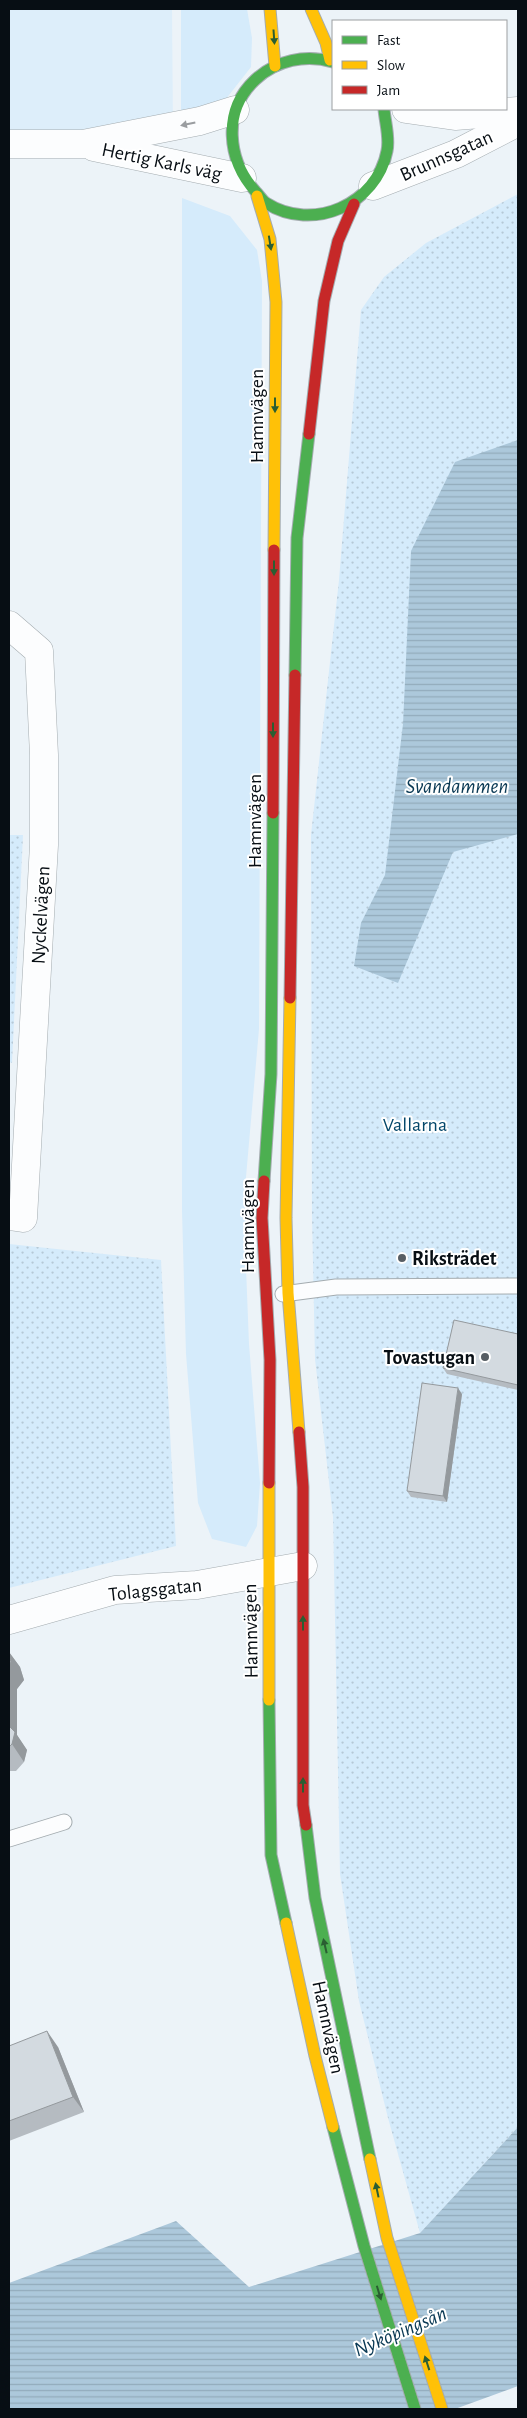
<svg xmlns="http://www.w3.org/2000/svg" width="527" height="2418" font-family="'Alegreya Sans',sans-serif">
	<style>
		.built { fill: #ddeefa }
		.grass { fill: #d5ebfb }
		.park { fill: url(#park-dots) }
		.water { fill: url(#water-rules) }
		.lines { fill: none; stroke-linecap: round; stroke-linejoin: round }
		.lane-casing { stroke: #a4acb0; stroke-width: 17 }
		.street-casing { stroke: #a4acb0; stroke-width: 29 }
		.fast-casing { stroke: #a4acb0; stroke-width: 13 }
		.slow-casing { stroke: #a4acb0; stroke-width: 13 }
		.jam-casing { stroke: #a4acb0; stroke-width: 13 }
		.lane { stroke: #fcfdfe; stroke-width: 15 }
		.street { stroke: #fcfdfe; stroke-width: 28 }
		.fast { stroke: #4caf50; stroke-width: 11 }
		.slow { stroke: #ffc107; stroke-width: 11 }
		.jam { stroke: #c62828; stroke-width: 11 }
		.wall { fill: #b5bbc1 }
		.shaded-wall { fill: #94999d }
		.building { fill: #d3dae0; stroke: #94999d }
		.oneway { fill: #2a5e32 }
		.oneway2 { fill: #9a9da0 }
		.poi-dot { fill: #575e64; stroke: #fff; stroke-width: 2 }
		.labels { text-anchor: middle; stroke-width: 4; stroke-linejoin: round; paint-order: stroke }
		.street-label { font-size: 20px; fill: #070e14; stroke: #fff }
		.park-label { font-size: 20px; fill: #04476a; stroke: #fff }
		.poi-label { font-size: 20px; font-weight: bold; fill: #070e14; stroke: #fff; text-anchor: start }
		.water-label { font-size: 21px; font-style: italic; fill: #0a3954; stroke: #fff }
	</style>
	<defs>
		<pattern id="park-dots" width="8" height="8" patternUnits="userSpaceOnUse" patternTransform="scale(1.25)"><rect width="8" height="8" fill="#d5ebfb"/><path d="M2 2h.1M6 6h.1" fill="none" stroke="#b5c8d6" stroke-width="1.8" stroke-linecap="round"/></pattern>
		<pattern id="water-rules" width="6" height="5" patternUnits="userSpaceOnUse" patternTransform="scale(1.25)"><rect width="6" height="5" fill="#acc8db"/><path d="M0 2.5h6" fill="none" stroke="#92abbb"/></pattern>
	</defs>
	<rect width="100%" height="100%" fill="#ecf3f8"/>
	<path class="built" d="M9,9h163l1,122 -164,5z"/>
	<g class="grass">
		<path d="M181,9h66l5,29 -1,29 -29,37 -41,21z"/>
		<path d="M182,198l48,18 27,34 5,31 -3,748 -13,148 -1,65 4,102 11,139 -3,43 -11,21 -34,-8 -14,-36 -12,-149 -4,-143z"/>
	</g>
	<g class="park">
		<path d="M518,194v1933l-98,106 -32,-115 -29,-117 -19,-127 -7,-357 -18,-158 -3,-144 -1,-380 28,-255 22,-270 23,-33 42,-34z"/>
		<path d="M9,835h14l-11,228 -3,-1z"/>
		<path d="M9,1244l152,16 15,286 -167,42z"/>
	</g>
	<g class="water">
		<path d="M518,440v394l-65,18 -55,131 -44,-17 7,-43 24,-48 18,-151 8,-173 44,-89z"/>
		<path d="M518,2127v259l-63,23h-446v-126l167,-62 73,66 171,-54z"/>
	</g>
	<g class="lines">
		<defs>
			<g id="lane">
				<path d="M283,1294l53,-7 182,-1"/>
				<path d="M9,1839l55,-17"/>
			</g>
			<g id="street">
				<path d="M406,109l49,7 63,-5"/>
				<path d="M9,144h74l117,-23 35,-11"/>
				<path d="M94,147l148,31"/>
				<path d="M373,186l83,-32 62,-32"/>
				<path d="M9,625l30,26 5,104v90l-21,373 -14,-2"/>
				<path d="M9,1620l106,-30 82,-5 106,-19"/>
			</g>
			<g id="fast">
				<path d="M333,62c-27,-8 -57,-2 -78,18 -33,31 -28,80 1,112 3,3 6,8 10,11 47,30 111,1 121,-52 3,-13 -2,-29 -3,-42"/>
				<path d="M295,675l2,-137 12,-104"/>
				<path d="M264,1181l7,-107 2,-261"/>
				<path d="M269,1700l2,155 15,68"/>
				<path d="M306,1825l9,73 55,261"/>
				<path d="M333,2127l31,119 51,163"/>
			</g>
			<g id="slow">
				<path d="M270,9l5,57"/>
				<path d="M311,9l15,34 4,17"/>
				<path d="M257,196l13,43 6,63 -2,248"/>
				<path d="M290,998l-4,220 2,75 11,139"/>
				<path d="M269,1483v217"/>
				<path d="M286,1923l29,133 18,71"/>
				<path d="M370,2159l17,79 55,171"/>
			</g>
			<g id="jam">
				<path d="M309,434l15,-133 14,-60 16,-37"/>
				<path d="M273,813l1,-263"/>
				<path d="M290,998l5,-323"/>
				<path d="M264,1181l-2,37 8,142 -1,123"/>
				<path d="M299,1432l4,55v318l3,20"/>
			</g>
		</defs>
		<use href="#lane" class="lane-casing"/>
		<use href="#street" class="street-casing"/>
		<use href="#fast" class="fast-casing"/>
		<use href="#slow" class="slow-casing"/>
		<use href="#jam" class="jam-casing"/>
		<use href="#lane" class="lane"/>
		<use href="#street" class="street"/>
		<use href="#fast" class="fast"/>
		<use href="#slow" class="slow"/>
		<use href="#jam" class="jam"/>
	</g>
	<g class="wall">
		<path d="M518,1334v56l-71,-16 -4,-6z"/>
		<path d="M462,1394l-15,108 -36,-5 -4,-6z"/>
		<path d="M9,1652l11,15 4,13 -7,9v46l10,15 -3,12 -8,9h-7z"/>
		<path d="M9,2046l49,1 26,65 -75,29z"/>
	</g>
	<g class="shaded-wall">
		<path d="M458,1388l4,6 -15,108 -4,-6z"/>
		<path d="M9,1652l11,15 4,13 -7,9v46l10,15 -3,12 -12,-18 -3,-16z"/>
		<path d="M47,2031l11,16 26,65 -11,-15z"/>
	</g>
	<g class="building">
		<path d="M454,1320l64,14v51l-75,-17z"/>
		<path d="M422,1383l36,5 -15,108 -36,-5z"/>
		<path d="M9,1655l2,7 -2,3z"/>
		<path d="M9,1726l6,6 -3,12 -3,3z"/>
		<path d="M47,2031l26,66 -64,24v-75z"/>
	</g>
	<defs><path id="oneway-solid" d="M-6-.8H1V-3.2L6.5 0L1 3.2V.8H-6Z" transform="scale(1.25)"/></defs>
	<g class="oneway">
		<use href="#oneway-solid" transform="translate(274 37) rotate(86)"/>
		<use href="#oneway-solid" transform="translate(270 243) rotate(81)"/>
		<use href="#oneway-solid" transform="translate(275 405) rotate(90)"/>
		<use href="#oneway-solid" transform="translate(274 568) rotate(90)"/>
		<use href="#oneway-solid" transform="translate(273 730) rotate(90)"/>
		<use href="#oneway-solid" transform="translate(303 1623) rotate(-90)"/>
		<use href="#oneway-solid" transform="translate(303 1785) rotate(-90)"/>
		<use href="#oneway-solid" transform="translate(325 1946) rotate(-103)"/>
		<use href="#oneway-solid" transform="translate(377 2190) rotate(-102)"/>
		<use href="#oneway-solid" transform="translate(379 2293) rotate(73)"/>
		<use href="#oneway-solid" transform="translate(427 2363) rotate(-108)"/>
	</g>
	<use class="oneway2" href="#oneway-solid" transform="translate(188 124) rotate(168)"/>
	<g class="poi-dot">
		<circle cx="402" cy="1258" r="5"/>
		<circle cx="485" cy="1357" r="5"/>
	</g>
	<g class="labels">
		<g class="street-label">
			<text transform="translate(446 155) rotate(-24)" y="7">Brunnsgatan</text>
			<text transform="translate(162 161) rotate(12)" y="7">Hertig Karls väg</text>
			<text transform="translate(256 416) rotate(-90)" y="7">Hamnvägen</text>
			<text transform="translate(254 821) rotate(-90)" y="7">Hamnvägen</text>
			<text transform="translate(40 915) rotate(-87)" y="7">Nyckelvägen</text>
			<text transform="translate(247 1226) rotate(-90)" y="7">Hamnvägen</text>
			<text transform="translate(155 1589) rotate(-6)" y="7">Tolagsgatan</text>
			<text transform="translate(250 1631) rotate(-91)" y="7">Hamnvägen</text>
			<text transform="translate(329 2027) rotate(78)" y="7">Hamnvägen</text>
		</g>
		<g class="park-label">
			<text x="415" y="1131">Vallarna</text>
		</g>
		<g class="poi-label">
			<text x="412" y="1265">Riksträdet</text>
			<text x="475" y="1364" text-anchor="end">Tovastugan</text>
		</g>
		<g class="water-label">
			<text x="457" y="793">Svandammen</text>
			<text transform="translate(400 2331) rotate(-23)" y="7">Nyköpingsån</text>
		</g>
	</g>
	<rect width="527" height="2418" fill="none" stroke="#070e14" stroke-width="20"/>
	<rect x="332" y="20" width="175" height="90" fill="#ffffff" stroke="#9c9fa1"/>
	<rect x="342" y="36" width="25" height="8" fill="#4caf50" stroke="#9c9fa1"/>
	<text x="377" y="45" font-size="15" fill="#070e14">Fast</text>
	<rect x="342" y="61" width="25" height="8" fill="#ffc107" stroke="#9c9fa1"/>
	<text x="377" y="70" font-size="15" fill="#070e14">Slow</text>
	<rect x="342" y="86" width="25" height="8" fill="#c62828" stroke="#9c9fa1"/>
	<text x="377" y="95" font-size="15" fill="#070e14">Jam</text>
</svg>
